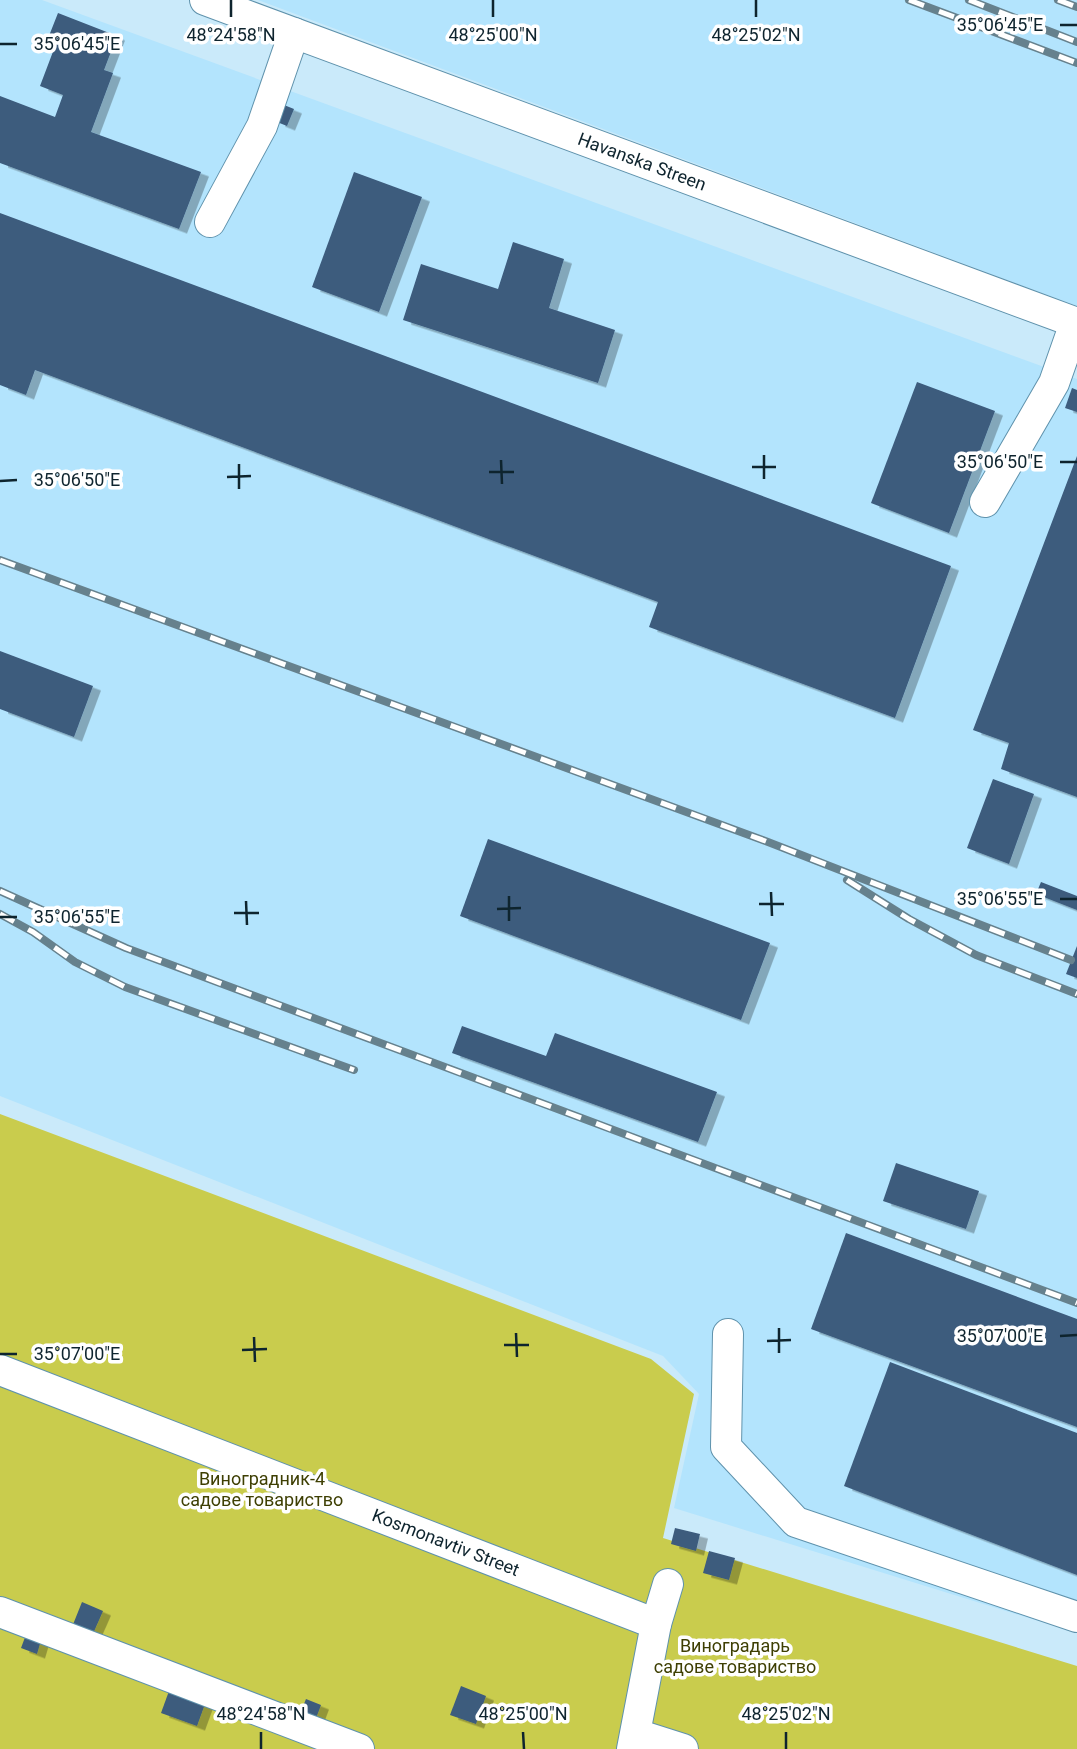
<svg xmlns="http://www.w3.org/2000/svg" width="1077" height="1749" font-family="Roboto,sans-serif">
	<style>
		.built { fill: #b3e4fd }
		.green { fill: #c9cc4d }
		.building { fill: #3c5b7d; filter: url(#shadow) }
		.lines { fill: none; stroke-linecap: round; stroke-linejoin: round }
		.minor-casing { stroke: #5f92ac; stroke-width: 32 }
		.minor { stroke: #fff; stroke-width: 30 }
		.rail-casing { stroke: #66818d; stroke-width: 8 }
		.rail { stroke: #fff; stroke-width: 5; stroke-dasharray: 16; stroke-linecap: butt }
		.ticks { fill: none; stroke: #0e242e; stroke-width: 2.5 }
		.labels { text-anchor: middle; stroke-width: 7; stroke-linejoin: round; paint-order: stroke }
		.street-label { font-size: 18px; fill: #0e242e; stroke: #fff }
		.park-label { font-size: 18px; fill: #3e3f03; stroke: #fff }
		.ticks-label { font-size: 18px; text-anchor: middle; fill: #0e242e; stroke: #fff; stroke-width: 7; stroke-linejoin: round; paint-order: stroke }
	</style>
	<defs>
		<filter id="shadow"><feDropShadow dx="8" dy="4.5" stdDeviation="0" flood-color="#0004"/></filter>
	</defs>
	<rect width="100%" height="100%" fill="#caeafa"/>
	<g class="built">
		<path d="M0,0h42l1035,379v1254l-403,-125 25,-114 -36,-38 -663,-260z"/>
		<path d="M258,0h819v306z"/>
	</g>
	<path class="green" d="M0,1114l651,245 43,35 -31,144 414,128v83h-1077z"/>
	<g class="building">
		<path d="M58,13l59,23 -13,34 9,3 -22,59 110,40 -22,57 -179,-66v-67l55,21 8,-22 -23,-9 14,-37 -9,-3z"/>
		<path d="M284,105l10,4 -7,17 -10,-4z"/>
		<path d="M354,172l68,25 -43,115 -67,-25z"/>
		<path d="M0,213l951,353 -56,152 -246,-91 9,-25 -623,-232 -9,25 -26,-10z"/>
		<path d="M513,242l51,17 -15,49 66,22 -17,53 -195,-63 18,-56 77,25z"/>
		<path d="M917,382l78,29 -46,122 -78,-30z"/>
		<path d="M1072,388l5,2v22l-12,-4z"/>
		<path d="M1077,456v341l-76,-28 8,-26 -36,-13z"/>
		<path d="M0,651l93,35 -19,51 -74,-28z"/>
		<path d="M993,779l41,15 -25,70 -42,-16z"/>
		<path d="M488,839l282,104 -29,77 -281,-104z"/>
		<path d="M1041,882l36,14v14l-41,-16z"/>
		<path d="M1077,946v32l-11,-4z"/>
		<path d="M462,1026l84,30 9,-23 162,59 -19,50 -246,-89z"/>
		<path d="M896,1163l83,28 -13,38 -83,-28z"/>
		<path d="M846,1233l231,86v108l-266,-98z"/>
		<path d="M890,1362l187,71v142l-233,-89z"/>
		<path d="M675,1528l25,6 -4,17 -25,-7z"/>
		<path d="M709,1551l26,7 -6,22 -26,-7z"/>
		<path d="M82,1602l21,9 -11,25 -20,-9z"/>
		<path d="M27,1632l15,5 -5,17 -16,-6z"/>
		<path d="M461,1686l25,10 -10,28 -26,-9z"/>
		<path d="M169,1691l36,13 -8,22 -36,-13z"/>
		<path d="M306,1699l15,6 -6,16 -16,-5z"/>
	</g>
	<g class="lines">
		<defs>
			<g id="minor">
				<path id="s1" d="M205,0l872,323"/>
				<path d="M210,222l52,-96 32,-93"/>
				<path d="M985,502l69,-119 21,-60"/>
				<path d="M728,1334l-2,113 70,75 281,95"/>
				<path id="s2" d="M0,1370l656,254"/>
				<path d="M0,1612l359,137"/>
				<path d="M636,1734l47,15"/>
				<path d="M632,1749l24,-125 12,-40"/>
			</g>
		</defs>
		<use href="#minor" class="minor-casing"/>
		<use href="#minor" class="minor"/>
		<defs>
			<g id="rail">
				<path d="M909,0l168,63"/>
				<path d="M969,0l108,42"/>
				<path d="M1058,0l19,7"/>
				<path d="M0,560l768,282 303,118"/>
				<path d="M847,880l62,39 67,36 101,39"/>
				<path d="M0,891l126,57 951,355"/>
				<path d="M0,914l33,18 42,30 50,25 229,83"/>
			</g>
		</defs>
		<use href="#rail" class="rail-casing"/>
		<use href="#rail" class="rail"/>
	</g>
	<path class="ticks" d="M231,0v17M493,0v17M756,0v17M1060,25h17M0,44h17M764,455v24M501,460l1,24M1060,462h17M239,464v25M752,467h24M489,472h25M227,477l24,-1M0,481l17,-1M771,892l1,24M509,896v25M1060,899h17M246,901l1,24M759,904h25M497,909l24,-1M234,913h25M0,917h17M779,1328v25M516,1333l1,24M1060,1336l17,-1M254,1337l1,25M767,1341l24,-1M504,1345h25M242,1350l25,-1M0,1354h17M261,1732v17M523,1732l1,17M786,1732v17"/>
	<g class="labels">
		<g class="street-label">
			<text dy="6" stroke="none"><textPath href="#s1" startOffset="466">Havanska Streen</textPath></text>
			<text dy="6" stroke="none"><textPath href="#s2" startOffset="478">Kosmonavtiv Street</textPath></text>
		</g>
		<g class="park-label">
			<text x="262" y="1485">Виноградник-4<tspan x="262" dy="21">садове товариство</tspan></text>
			<text x="735" y="1652">Виноградарь<tspan x="735" dy="21">садове товариство</tspan></text>
		</g>
	</g>
	<g class="ticks-label">
		<text x="1000" y="31">35°06'45"E</text>
		<text x="231" y="41">48°24'58"N</text>
		<text x="493" y="41">48°25'00"N</text>
		<text x="756" y="41">48°25'02"N</text>
		<text x="77" y="50">35°06'45"E</text>
		<text x="1000" y="468">35°06'50"E</text>
		<text x="77" y="486">35°06'50"E</text>
		<text x="1000" y="905">35°06'55"E</text>
		<text x="77" y="923">35°06'55"E</text>
		<text x="1000" y="1342">35°07'00"E</text>
		<text x="77" y="1360">35°07'00"E</text>
		<text x="261" y="1720">48°24'58"N</text>
		<text x="523" y="1720">48°25'00"N</text>
		<text x="786" y="1720">48°25'02"N</text>
	</g>
</svg>
